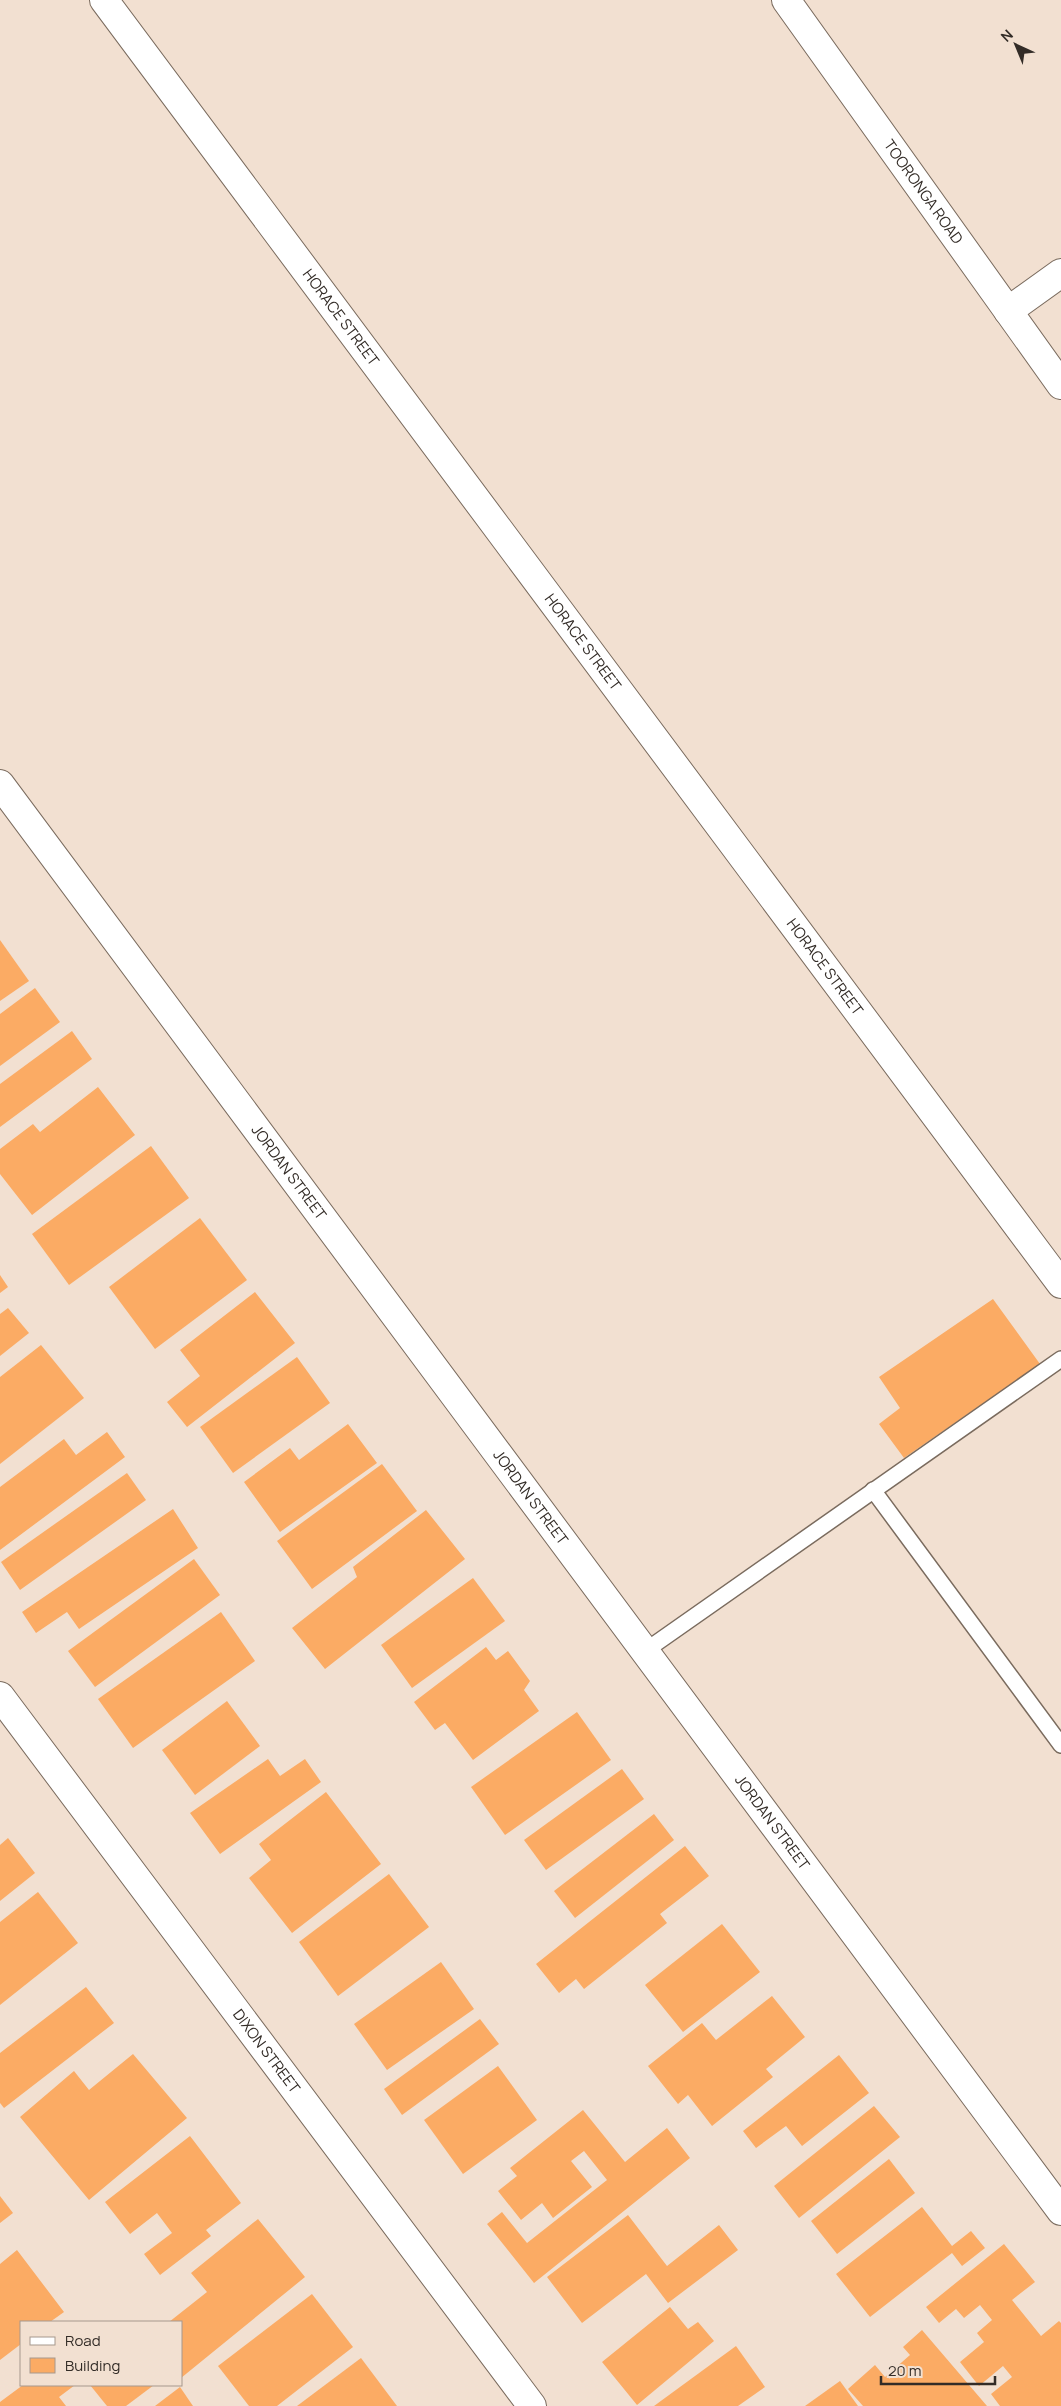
<svg xmlns="http://www.w3.org/2000/svg" width="1061" height="2406" font-family="Manrope,sans-serif">
	<style>
		.building { fill: #fbab64 }
		.lines { fill: none; stroke-linecap: round; stroke-linejoin: round }
		.lane-casing { stroke: #7a6b5e; stroke-width: 18 }
		.street-casing { stroke: #7a6b5e; stroke-width: 30 }
		.secondary-casing { stroke: #7a6b5e; stroke-width: 30 }
		.lane { stroke: #fff; stroke-width: 15 }
		.street { stroke: #fff; stroke-width: 28 }
		.secondary { stroke: #fff; stroke-width: 28 }
		.labels { text-anchor: middle; stroke-width: 4; stroke-linejoin: round; paint-order: stroke }
		.street-label { font-size: 15px; fill: #332c27; stroke: #f2e0d1 }
	</style>
	<rect width="100%" height="100%" fill="#f2e0d1"/>
	<g class="building">
		<path d="M0,940l29,41 -29,20z"/>
		<path d="M35,988l25,34 -60,44v-52z"/>
		<path d="M72,1031l20,28 -92,68v-43z"/>
		<path d="M98,1087l37,48 -103,80 -32,-41v-25l33,-25 7,8z"/>
		<path d="M151,1146l38,52 -120,87 -37,-51z"/>
		<path d="M200,1218l47,62 -92,69 -46,-62z"/>
		<path d="M0,1275l8,12 -8,6z"/>
		<path d="M255,1292l40,51 -108,84 -20,-25 33,-26 -20,-26z"/>
		<path d="M993,1299l47,65 -136,94 -25,-34 21,-16 -21,-31z"/>
		<path d="M8,1308l21,25 -29,23v-42z"/>
		<path d="M41,1345l43,53 -84,66v-87z"/>
		<path d="M297,1357l33,46 -97,70 -33,-46z"/>
		<path d="M348,1424l29,39 -97,69 -36,-50 46,-34 9,12z"/>
		<path d="M107,1432l18,25 -125,93v-63l64,-48 12,16z"/>
		<path d="M382,1464l35,47 -105,78 -35,-48z"/>
		<path d="M127,1473l19,27 -126,90 -19,-28z"/>
		<path d="M173,1509l25,39 -119,81 -12,-17 -31,21 -14,-21z"/>
		<path d="M426,1510l39,49 -140,110 -33,-41 65,-51 -4,-10z"/>
		<path d="M194,1559l26,36 -125,92 -27,-36z"/>
		<path d="M473,1578l32,43 -93,67 -31,-43z"/>
		<path d="M221,1612l34,49 -122,87 -35,-49z"/>
		<path d="M486,1647l10,13 12,-9 22,30 -6,9 15,21 -66,49 -28,-37 -10,7 -21,-28z"/>
		<path d="M227,1701l33,45 -65,49 -33,-45z"/>
		<path d="M577,1712l34,48 -106,75 -34,-48z"/>
		<path d="M268,1759l12,17 25,-17 16,23 -101,72 -30,-41z"/>
		<path d="M622,1769l22,30 -98,71 -22,-30z"/>
		<path d="M326,1792l55,72 -89,69 -43,-55 22,-18 -12,-16z"/>
		<path d="M654,1814l20,26 -99,78 -21,-27z"/>
		<path d="M8,1838l27,35 -35,28v-56z"/>
		<path d="M685,1846l24,30 -49,38 7,9 -83,66 -8,-10 -17,14 -23,-29z"/>
		<path d="M389,1874l40,53 -91,69 -39,-54z"/>
		<path d="M38,1892l40,51 -78,62v-83z"/>
		<path d="M722,1924l38,48 -77,60 -38,-47z"/>
		<path d="M441,1962l33,47 -87,61 -33,-46z"/>
		<path d="M86,1987l28,36 -110,85 -4,-5v-50z"/>
		<path d="M772,1996l33,41 -39,32 7,8 -61,49 -24,-31 -10,9 -30,-38 54,-43 14,17z"/>
		<path d="M480,2019l19,25 -97,71 -18,-26z"/>
		<path d="M133,2054l54,64 -98,82 -69,-83 54,-46 15,19z"/>
		<path d="M839,2055l30,38 -67,53 -16,-20 -30,22 -13,-17z"/>
		<path d="M498,2066l39,54 -74,54 -39,-54z"/>
		<path d="M874,2106l26,31 -101,81 -25,-32z"/>
		<path d="M583,2110l42,52 42,-34 23,30 -156,125 -47,-59 15,-12 25,31 80,-63 -23,-29 -13,10 21,26 -39,31 -11,-15 -21,17 -23,-29 19,-15 -7,-8z"/>
		<path d="M190,2136l51,67 -35,27 5,6 -51,39 -16,-21 28,-21 -15,-20 -27,21 -25,-32z"/>
		<path d="M889,2159l26,34 -78,61 -26,-33z"/>
		<path d="M0,2196l13,17 -13,10z"/>
		<path d="M922,2207l30,39 19,-15 14,17 -23,18 -10,-13 -82,64 -34,-43z"/>
		<path d="M628,2215l39,51 52,-41 19,25 -70,53 -22,-29 -64,49 -35,-46z"/>
		<path d="M258,2219l47,58 -124,101v-56h-12l38,-30 -16,-19z"/>
		<path d="M1004,2244l31,38 -23,18 29,36 18,-15 2,2v83h-61l-9,-12 21,-17 -9,-11 -24,20 -19,-24 24,-20 -7,-9 15,-13 -12,-15 -16,13 -8,-9 -17,14 -13,-16z"/>
		<path d="M17,2250l47,62 -14,10h-29v22l-21,16v-96z"/>
		<path d="M312,2294l41,53 -76,59h-28l-31,-40z"/>
		<path d="M670,2307l18,22 10,-7 16,19 -77,64 -35,-43z"/>
		<path d="M922,2330l65,76h-124l-15,-17 27,-24 10,12 25,-22 -7,-8z"/>
		<path d="M736,2346l29,41 -27,19h-84z"/>
		<path d="M361,2358l36,48h-100z"/>
		<path d="M840,2381l18,25h-53z"/>
		<path d="M23,2385h52l-16,12 7,9h-66v-4z"/>
		<path d="M90,2385h64l-28,21h-19z"/>
		<path d="M180,2387l13,19h-38z"/>
	</g>
	<g class="lines">
		<defs>
			<g id="lane">
				<path d="M873,1490l188,255"/>
				<path d="M645,1651l416,-292"/>
			</g>
			<g id="street">
				<path id="s1" d="M104,0l957,1284"/>
				<path d="M1008,311l53,-38"/>
				<path id="s2" d="M0,784l1061,1427"/>
				<path id="s3" d="M0,1696l532,710"/>
			</g>
			<g id="secondary">
				<path id="s4" d="M786,0l275,385"/>
			</g>
		</defs>
		<use href="#lane" class="lane-casing"/>
		<use href="#street" class="street-casing"/>
		<use href="#secondary" class="secondary-casing"/>
		<use href="#lane" class="lane"/>
		<use href="#street" class="street"/>
		<use href="#secondary" class="secondary"/>
	</g>
	<g class="labels">
		<g class="street-label">
			<text dy="5" stroke="none"><textPath href="#s4" startOffset="236">TOORONGA ROAD</textPath></text>
			<text dy="5" stroke="none"><textPath href="#s1" startOffset="396">HORACE STREET</textPath></text>
			<text dy="5" stroke="none"><textPath href="#s1" startOffset="801">HORACE STREET</textPath></text>
			<text dy="5" stroke="none"><textPath href="#s1" startOffset="1206">HORACE STREET</textPath></text>
			<text dy="5" stroke="none"><textPath href="#s2" startOffset="484">JORDAN STREET</textPath></text>
			<text dy="5" stroke="none"><textPath href="#s2" startOffset="889">JORDAN STREET</textPath></text>
			<text dy="5" stroke="none"><textPath href="#s2" startOffset="1294">JORDAN STREET</textPath></text>
			<text dy="5" stroke="none"><textPath href="#s3" startOffset="444">DIXON STREET</textPath></text>
		</g>
	</g>
	<rect x="20" y="2321" width="162" height="65" fill="#f2e0d1" stroke="#a6988d"/>
	<rect x="30" y="2337" width="25" height="8" fill="#ffffff" stroke="#a6988d"/>
	<text x="65" y="2346" font-size="15" fill="#332c27">Road</text>
	<rect x="30" y="2358" width="25" height="15" fill="#fbab64" stroke="#a6988d"/>
	<text x="65" y="2371" font-size="15" fill="#332c27">Building</text>
	<g transform="translate(1016 45) rotate(316)" stroke="#f2e0d1" stroke-width="4" paint-order="stroke">
	<path d="M0-4L9 19L0 12L-9 19Z" fill="#332c27"/>
	<text y="-8" font-size="14" font-weight="bold" text-anchor="middle" fill="#332c27">N</text>
	</g>
	<path d="M881 2376v8h114v-8" fill="none" stroke="#332c27" stroke-width="2.5"/>
	<text x="888" y="2376" font-size="15" fill="#332c27" stroke="#f2e0d1" stroke-width="4" paint-order="stroke">20 m</text>
</svg>
